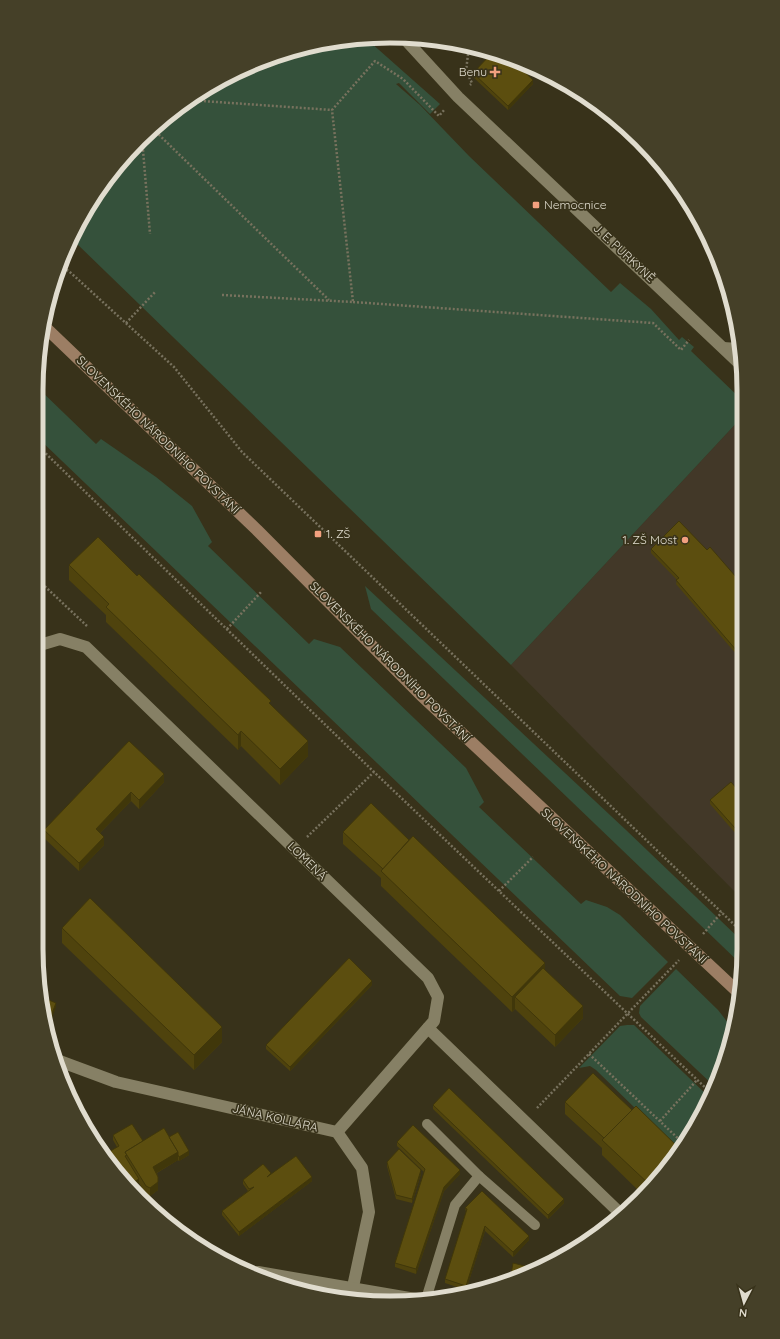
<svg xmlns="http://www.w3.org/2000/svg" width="780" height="1339" font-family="Quicksand,sans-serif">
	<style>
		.education { fill: #423828 }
		.green { fill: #35513b }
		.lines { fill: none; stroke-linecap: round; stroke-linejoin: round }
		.path { stroke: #78725e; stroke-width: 2.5; stroke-dasharray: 2 2; stroke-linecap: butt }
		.lane { stroke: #868065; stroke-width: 10 }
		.street { stroke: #868065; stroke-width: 12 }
		.secondary { stroke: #9c7e64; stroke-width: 12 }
		.wall { fill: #4f430d }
		.shaded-wall { fill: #40370a }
		.building { fill: #5c4e0f; stroke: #40370a }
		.poi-dot { fill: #f2a07f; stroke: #38321a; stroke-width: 1.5 }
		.labels { text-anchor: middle; stroke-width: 3.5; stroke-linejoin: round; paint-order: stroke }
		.poi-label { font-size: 12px; fill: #e0dcce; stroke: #38321a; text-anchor: end }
		.street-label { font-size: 12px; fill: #e0dcce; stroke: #38321a }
		.rim { fill: none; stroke: #e0dcce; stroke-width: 5 }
	</style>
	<rect width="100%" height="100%" fill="#38321a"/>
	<path class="education" d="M743,416v484l-232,-235z"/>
	<g class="green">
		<path d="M367,38l3,4 70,62 -10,10 -31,-31 -3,1 24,21 49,51 142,136 9,-9 31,26 28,31 3,-3 12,10 -3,4 52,50v15l-232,249 -438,-425 23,-46 44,-54 53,-44 61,-33 67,-20z"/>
		<path d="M581,93l5,3 54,44 31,39z"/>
		<path d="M37,387l59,57 5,-5 55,38 36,29 20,36 -4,4 101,98 5,-5 26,8 126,121 18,34 -5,5 102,97 5,-4 21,7 13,8 48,47 -36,36 -12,-2 -583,-559z"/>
		<path d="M365,586l261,244 117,112v24l-372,-357z"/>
		<path d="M676,969l42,41 11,14 3,7 -7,32 -11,23 -73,-69 -2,-4 1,-7z"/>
		<path d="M627,1025h7l75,72 -25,48 -9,11 -38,-46 -41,-40 -6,-4 -11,2 41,-42z"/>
	</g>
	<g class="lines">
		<g class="path">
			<path d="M469,46l-3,25 6,12 -2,2"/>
			<path d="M188,100l144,10"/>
			<path d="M153,129l176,171"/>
			<path d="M142,138l8,96"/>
			<path d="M60,265l11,8 103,94 68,85 501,481"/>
			<path d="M222,295l131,7 -21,-192 43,-49 28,18 36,37 6,-7"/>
			<path d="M353,302l300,21 28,27 8,-10"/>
			<path d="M126,323l30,-32"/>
			<path d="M37,445l337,327 337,321"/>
			<path d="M36,578l51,48v2"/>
			<path d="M227,629l35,-38"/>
			<path d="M307,837l67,-65"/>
			<path d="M499,891l34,-34"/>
			<path d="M703,934l19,-22"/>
			<path d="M589,1054l96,91"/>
			<path d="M537,1108l142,-148"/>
			<path d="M660,1121l37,-41"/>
		</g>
		<g class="lane">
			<path d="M723,347l16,1"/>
			<path d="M427,1124l52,52"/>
			<path d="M426,1299l29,-94 24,-29 56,49"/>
		</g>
		<g class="street">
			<path d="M403,37l55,60 285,270"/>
			<path d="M36,649l4,-4 20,-6 26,8 342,331 10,19 -4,24 -97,111"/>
			<path d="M428,1028l195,188"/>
			<path d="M54,1059l62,23 221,50 25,36 7,44 -18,84"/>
			<path d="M258,1272l163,28"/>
		</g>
		<path class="secondary" d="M45,327l212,203 164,165 318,298"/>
	</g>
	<g class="wall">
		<path d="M473,73l60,11 -25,26 -35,-33z"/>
		<path d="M651,549l56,1 36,35v77l-67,-78 1,-4 -26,-27z"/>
		<path d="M69,565l68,11 134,129 37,51 -28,29 -39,-39 -3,4 -132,-128v-7l-37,-35z"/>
		<path d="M129,741l35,41 -25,27 -8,-8 -31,32 4,12 -25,26 -35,-33v-8z"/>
		<path d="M743,785v57l-33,-38v-4l28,-10z"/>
		<path d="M343,832l66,8 136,130 38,48 -28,29 -40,-38 -3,3 -131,-126v-8l-38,-34z"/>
		<path d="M62,928l160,114 -28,28 -132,-127z"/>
		<path d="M372,985l-82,86 -24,-22v-4z"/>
		<path d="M565,1102l67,8 49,40 -39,44 -40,-39v-7l-37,-34z"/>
		<path d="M433,1105l131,98 -16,16 -115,-110z"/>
		<path d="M113,1135l30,6 26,-4 20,18 -10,6 -1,-1 -21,13 1,4v13l-8,6 -4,-1 -7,-12 -28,-19 -4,-7v-4l10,-6 -4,-7z"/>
		<path d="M397,1142l63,32 -16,17 -28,83 -21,-7v-4l29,-91 -27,-26z"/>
		<path d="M387,1162l34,12 -9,29 -16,-4 -9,-33z"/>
		<path d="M271,1174l41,7 -73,55 -17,-21v-4l26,-20 -5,-7v-4z"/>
		<path d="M465,1208l64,32 -16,17 -28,-26 -19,59 -21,-7v-4l21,-67z"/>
	</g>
	<g class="shaded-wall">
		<path d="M533,80v4l-25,26v-4z"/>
		<path d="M241,731v15l-3,4v-15z"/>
		<path d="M308,741v15l-28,29v-16z"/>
		<path d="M164,774v8l-25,27v-9z"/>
		<path d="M131,792v9l-35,36v-8z"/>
		<path d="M104,837v8l-25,26v-8z"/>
		<path d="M545,963v15l-30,19v12l-3,3v-15z"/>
		<path d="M372,981v4l-82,86v-4z"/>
		<path d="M56,1003v4l-7,20 -1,-3z"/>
		<path d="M583,1006v12l-28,29v-12z"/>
		<path d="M222,1027v15l-28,28v-15z"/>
		<path d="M189,1151v4l-10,6v-4z"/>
		<path d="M178,1152v8l-25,15v-8z"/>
		<path d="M421,1170v4l-9,29v-4z"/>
		<path d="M460,1170v4l-16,17 -28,83v-5l28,-82z"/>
		<path d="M312,1177v4l-73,55v-4z"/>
		<path d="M139,1179v4l-6,4 -3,-3z"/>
		<path d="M158,1182v8l-8,6v-8z"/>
		<path d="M564,1199v4l-16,16v-4z"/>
		<path d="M485,1226v5l-19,59v-4z"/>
		<path d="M529,1236v4l-16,17v-5z"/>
	</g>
	<g class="building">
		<path d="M492,53l18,5 23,22 -25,26 -35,-33z"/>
		<path d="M679,521l28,29 3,-3 33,38v73l-67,-78 3,-2 -28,-29z"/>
		<path d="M98,537l39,39 2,-2 132,127 -2,2 39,38 -28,28 -39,-38 -3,4 -132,-128 3,-3 -40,-39z"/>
		<path d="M129,741l35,33 -25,26 -8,-8 -35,37 8,8 -25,26 -35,-33z"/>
		<path d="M731,782l7,8 5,-5v52l-33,-37z"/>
		<path d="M371,803l38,37 -26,29 -40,-37z"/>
		<path d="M413,836l132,127 -33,34 -131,-126z"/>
		<path d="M90,898l132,129 -28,28 -132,-127z"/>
		<path d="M349,958l23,23 -82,86 -24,-22z"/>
		<path d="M543,968l40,38 -28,29 -40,-38z"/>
		<path d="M44,998l12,5 -8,21z"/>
		<path d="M593,1073l39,37 -28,28 -39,-36z"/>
		<path d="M449,1088l115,111 -16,16 -115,-110z"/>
		<path d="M636,1106l45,44 -31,35 -48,-45z"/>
		<path d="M132,1124l11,17 -18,11 2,3 -2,1 14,23 -9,5 -20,-19 3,-2 -6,-10 12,-7 -6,-11z"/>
		<path d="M413,1125l47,45 -16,17 -28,82 -21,-6 30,-94 -28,-27z"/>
		<path d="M164,1128l14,24 -25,15 5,10v5l-8,6 -4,-2 -21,-34z"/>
		<path d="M178,1132l11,19 -10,6 -1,-2v-3l-9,-15z"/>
		<path d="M399,1149l22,21 -9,29 -16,-4 -9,-33z"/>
		<path d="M296,1156l16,21 -73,55 -17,-21 32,-24 -5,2 -6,-9 20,-16 8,9 -4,4z"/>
		<path d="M482,1191l47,45 -16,16 -28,-26 -19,60 -21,-7 22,-70 -2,-1z"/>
		<path d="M513,1263l16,4 -1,8 -3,1 -15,4z"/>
	</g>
	<g class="poi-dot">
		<path d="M493 66h4v4h4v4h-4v4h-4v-4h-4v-4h4z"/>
		<rect x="532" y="201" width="8" height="8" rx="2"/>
		<rect x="314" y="530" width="8" height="8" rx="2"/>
		<circle cx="685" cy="540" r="4"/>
	</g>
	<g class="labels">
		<g class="poi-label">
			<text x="487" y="76">Benu</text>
			<text x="544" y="209" text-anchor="start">Nemocnice</text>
			<text x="326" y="538" text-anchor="start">1. ZŠ</text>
			<text x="677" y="544">1. ZŠ Most</text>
		</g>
		<g class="street-label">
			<text transform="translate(624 253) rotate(43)" y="4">J. E. PURKYNĚ</text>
			<text transform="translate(158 435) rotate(44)" y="4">SLOVENSKÉHO NÁRODNÍHO POVSTÁNÍ</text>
			<text transform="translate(390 662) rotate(45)" y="4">SLOVENSKÉHO NÁRODNÍHO POVSTÁNÍ</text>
			<text transform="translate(307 861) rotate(44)" y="4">LOMENÁ</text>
			<text transform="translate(624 886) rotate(43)" y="4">SLOVENSKÉHO NÁRODNÍHO POVSTÁNÍ</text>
			<text transform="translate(275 1118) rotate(13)" y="4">JÁNA KOLLÁRA</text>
		</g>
	</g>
	<path d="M0 0H780V1339H0ZM390 43H390A347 347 0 0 1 737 390V949A347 347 0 0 1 390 1296H390A347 347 0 0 1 43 949V390A347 347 0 0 1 390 43Z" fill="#454028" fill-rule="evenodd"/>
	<path class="rim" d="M390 43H390A347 347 0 0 1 737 390V949A347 347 0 0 1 390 1296H390A347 347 0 0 1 43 949V390A347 347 0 0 1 390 43Z"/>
	<g transform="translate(744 1303) rotate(186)" stroke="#38321a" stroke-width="3" paint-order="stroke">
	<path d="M0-3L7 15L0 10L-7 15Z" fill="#e0dcce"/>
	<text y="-6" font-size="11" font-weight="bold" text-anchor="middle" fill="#e0dcce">N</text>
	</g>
</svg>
